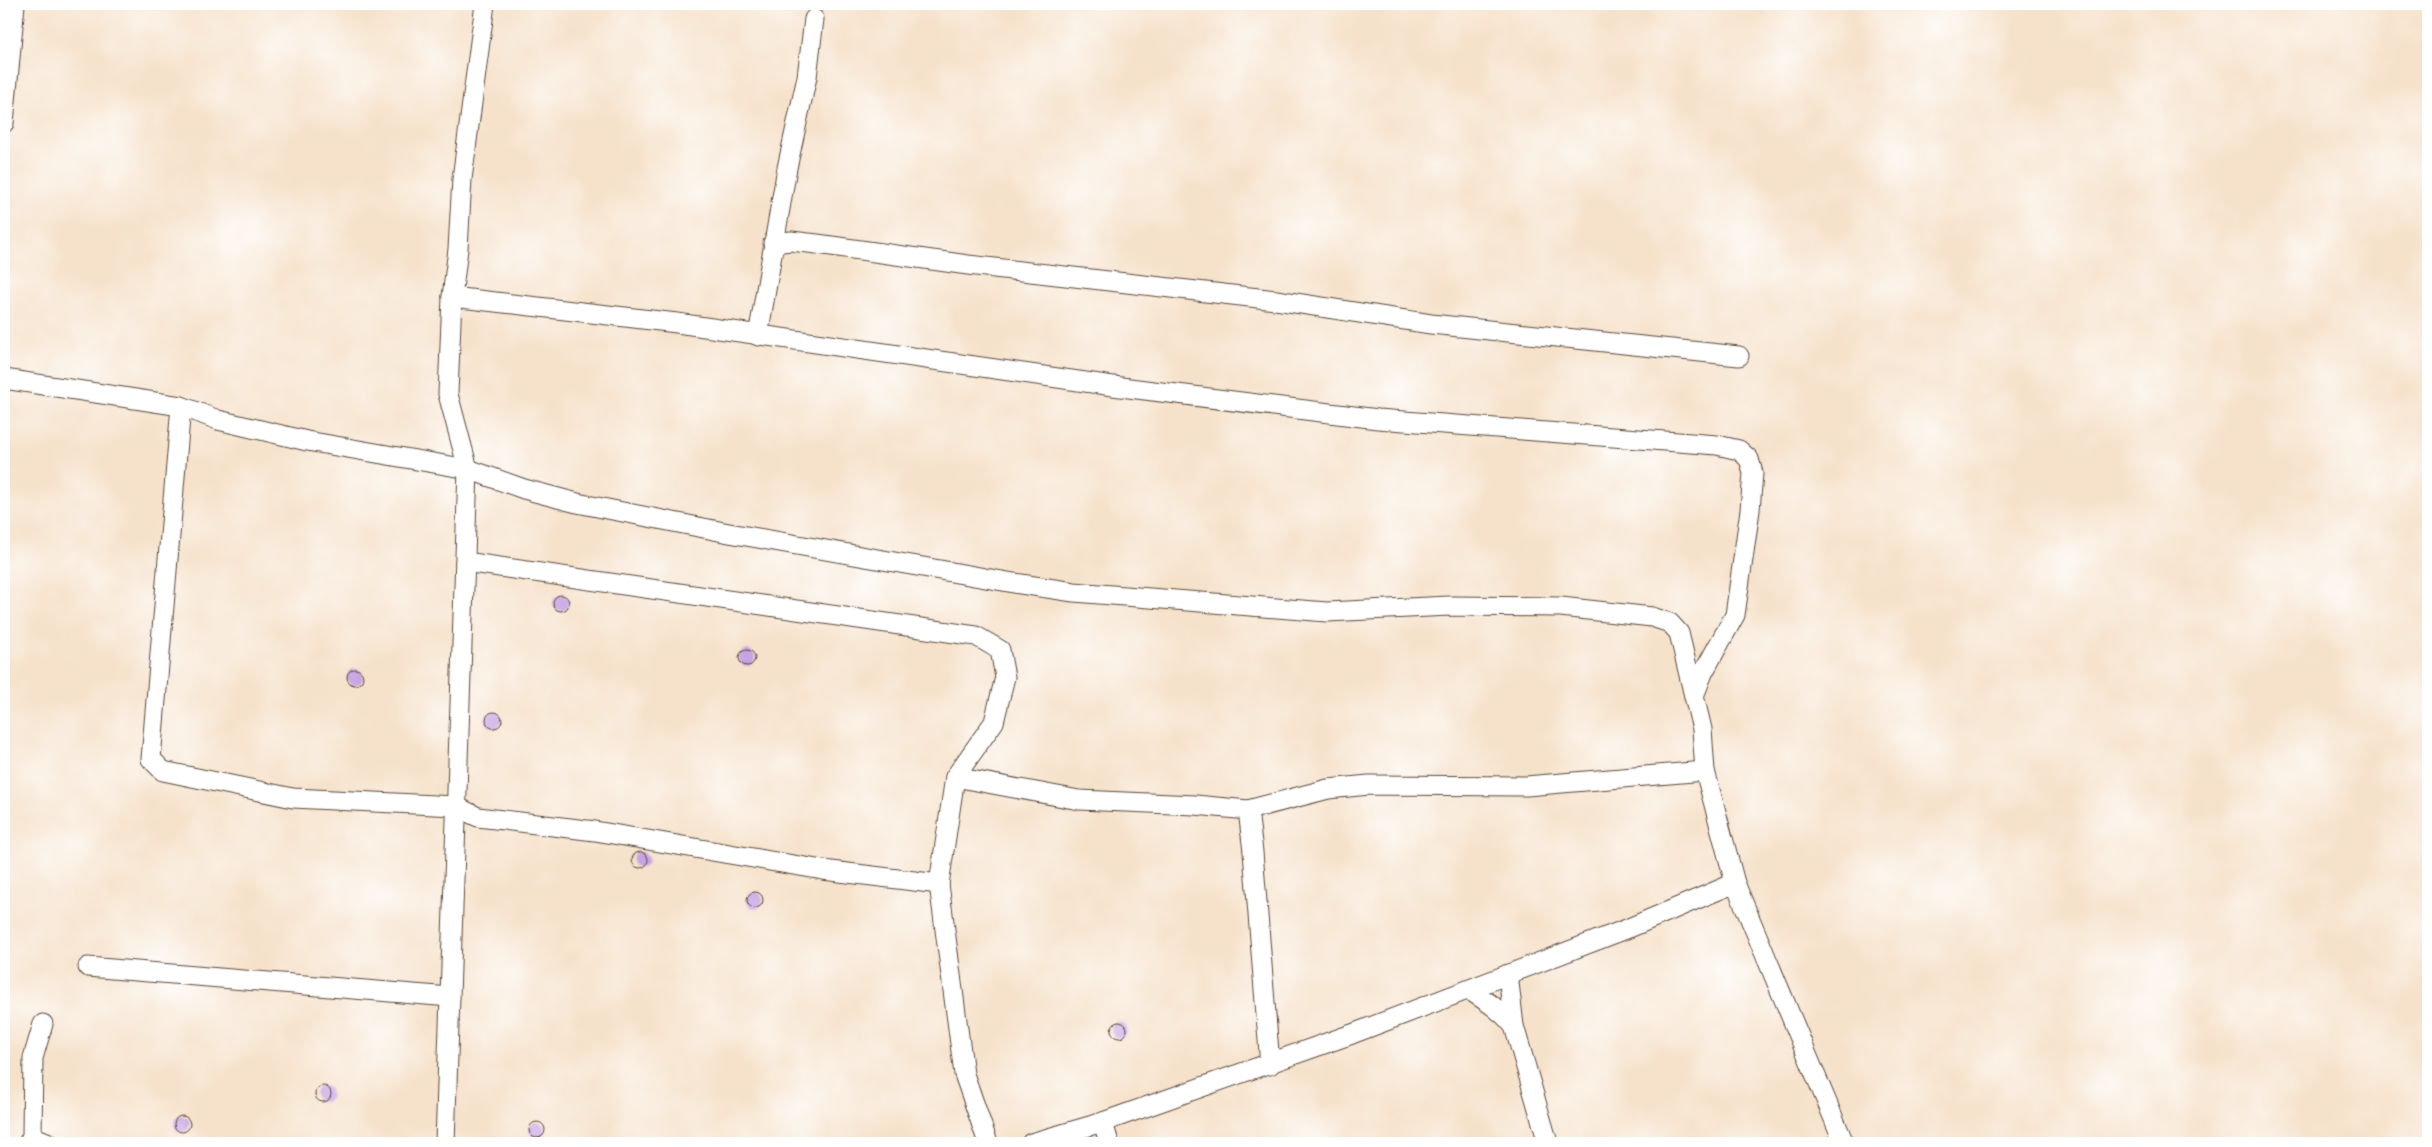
<svg xmlns="http://www.w3.org/2000/svg" width="2432" height="1147" font-family="Mali,sans-serif">
	<style>
		.building { fill: #c8a3e4 }
		.lines { fill: none; stroke-linecap: round; stroke-linejoin: round }
		.street-casing { stroke: #574638; stroke-width: 21 }
		.street { stroke: #fff; stroke-width: 19 }
	</style>
	<rect width="100%" height="100%" fill="#fff"/>
	<filter id="ink" filterUnits="userSpaceOnUse"><feTurbulence type="fractalNoise" baseFrequency=".02" numOctaves="2"/><feDisplacementMap in="SourceGraphic" scale="10" xChannelSelector="R" yChannelSelector="G"/><feConvolveMatrix kernelMatrix="1 2 1 2 8 2 1 2 1" color-interpolation-filters="sRGB"/></filter>
	<filter id="wash" filterUnits="userSpaceOnUse"><feTurbulence type="fractalNoise" baseFrequency=".0096" numOctaves="4" result="noise"/><feDisplacementMap in="SourceGraphic" scale="20" xChannelSelector="R" yChannelSelector="G"/><feGaussianBlur stdDeviation="1.12" result="paint"/><feColorMatrix in="noise" values="0 0 0 0 0 0 0 0 0 0 0 0 0 0 0 0 0 1.4 0 .05"/><feComposite in="paint" operator="in"/></filter>
	<g filter="url(#wash)">
		<rect width="100%" height="100%" fill="#f6e2cb"/>
		<g id="blocks">
			<g class="building">
				<circle cx="561" cy="603" r="8"/>
				<circle cx="747" cy="658" r="8"/>
				<circle cx="355" cy="677" r="8"/>
				<circle cx="494" cy="720" r="8"/>
				<circle cx="640" cy="860" r="8"/>
				<circle cx="755" cy="900" r="8"/>
				<circle cx="1119" cy="1030" r="8"/>
				<circle cx="323" cy="1094" r="8"/>
				<circle cx="182" cy="1124" r="8"/>
				<circle cx="537" cy="1130" r="8"/>
			</g>
		</g>
	</g>
	<g filter="url(#ink)">
		<use href="#blocks" fill-opacity="0" stroke="#574638" stroke-width="1"/>
		<g class="lines">
			<defs>
				<g id="street">
					<path d="M4,123l11,-119"/>
					<path d="M773,243l18,-2 26,3 151,21 308,35 155,24 308,32"/>
					<path d="M452,297l225,26 436,63 265,33 339,26 22,5 10,9 4,14 -3,37 -15,105 -32,58 -9,23 8,33 3,42 30,112 109,260"/>
					<path d="M758,336l29,-168 20,-91 7,-58"/>
					<path d="M4,379l177,27 37,14 89,21 161,28 56,20 53,14 152,30 285,50 60,9 253,20 122,-6 112,1 91,10 18,6 9,10 15,63"/>
					<path d="M181,406l-30,353 12,12 130,27 162,8 23,11 117,14 228,39 116,14"/>
					<path d="M465,562l511,74 24,14 5,27 -11,45 -39,55 -16,107 25,190 24,69"/>
					<path d="M955,777l124,23 116,5 53,5"/>
					<path d="M88,967l362,30"/>
					<path d="M1508,974l6,52 34,117"/>
					<path d="M1469,990c17,11 32,20 45,36"/>
					<path d="M1270,1065l-17,-213 -5,-42 80,-21 41,-4 157,1 179,-15"/>
					<path d="M1103,1122l6,21"/>
					<path d="M32,1136l17,7"/>
					<path d="M28,1143l4,-7 1,-78 10,-34"/>
					<path d="M445,1143l23,-674 -20,-75 4,-97 6,-48 4,-70 23,-175"/>
					<path d="M1031,1143l72,-21 249,-88 277,-106 106,-45"/>
				</g>
			</defs>
			<use href="#street" class="street-casing"/>
			<use href="#street" class="street"/>
		</g>
	</g>
	<rect width="2432" height="1147" fill="none" stroke="#fff" stroke-width="20"/>
</svg>
